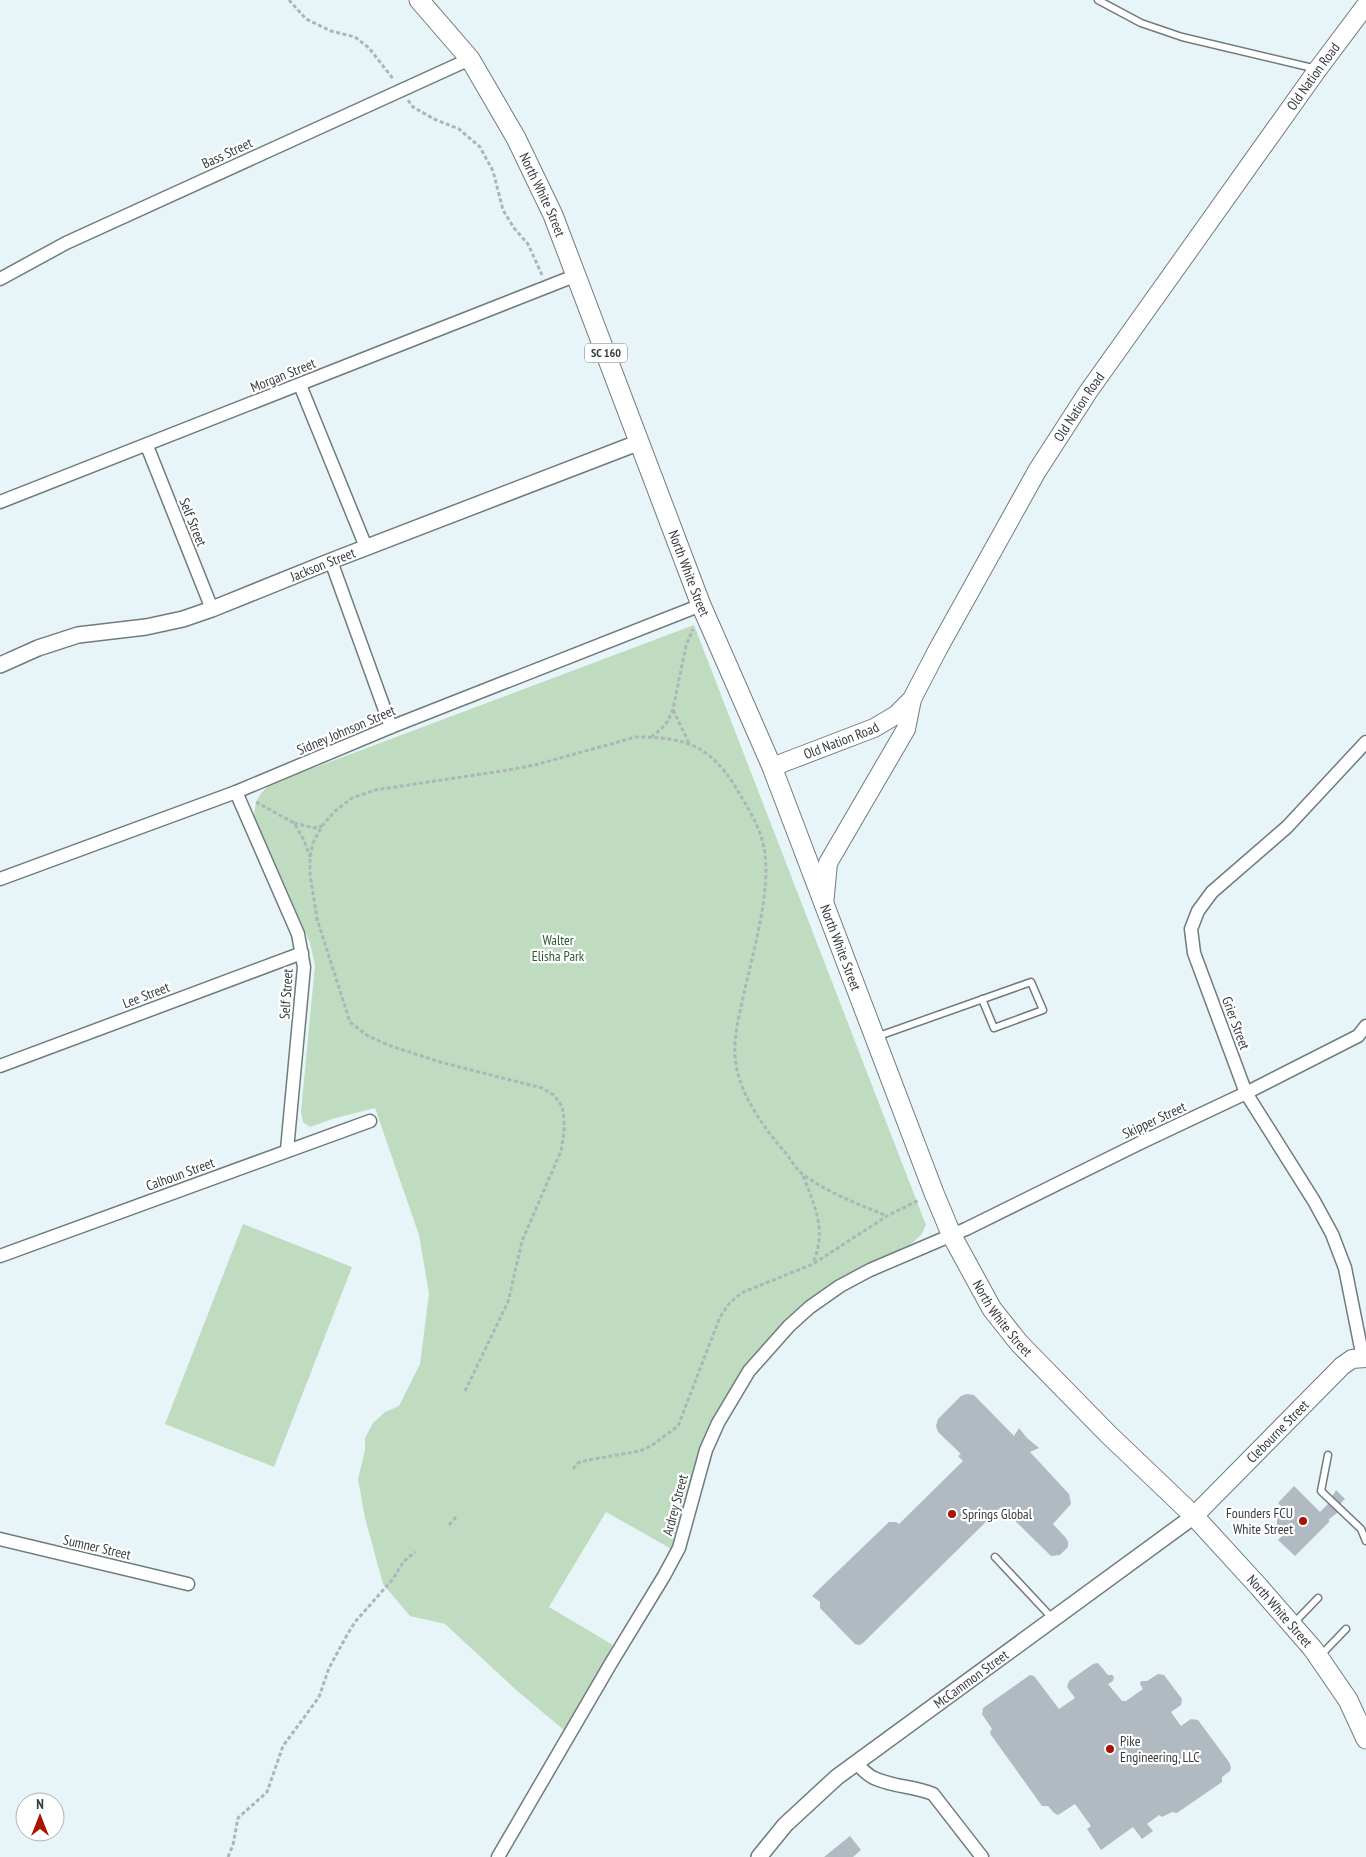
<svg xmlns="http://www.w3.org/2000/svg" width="1366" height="1857" font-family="'PT Sans Narrow',sans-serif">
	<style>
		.green { fill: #bfdcc1 }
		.building { fill: #b1b9c1 }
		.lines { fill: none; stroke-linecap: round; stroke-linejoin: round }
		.service-casing { stroke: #707b7e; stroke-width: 9 }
		.minor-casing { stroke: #707b7e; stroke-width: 15 }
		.tertiary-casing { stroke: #707b7e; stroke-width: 18 }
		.secondary-casing { stroke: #707b7e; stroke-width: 20 }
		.primary-casing { stroke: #707b7e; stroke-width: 21 }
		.path { stroke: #acb6b9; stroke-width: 3; stroke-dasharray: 4 2.5; stroke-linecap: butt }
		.service { stroke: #fff; stroke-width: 6 }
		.minor { stroke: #fff; stroke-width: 12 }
		.tertiary { stroke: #fff; stroke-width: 15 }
		.secondary { stroke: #fff; stroke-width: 18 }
		.primary { stroke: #fff; stroke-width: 19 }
		.poi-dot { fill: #a71500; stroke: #fff; stroke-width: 2 }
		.labels { text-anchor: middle; stroke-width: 4.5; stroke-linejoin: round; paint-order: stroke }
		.shield { fill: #fff; stroke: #737678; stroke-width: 1 }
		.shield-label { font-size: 12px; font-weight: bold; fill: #373c3e }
		.street-label { font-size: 14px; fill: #373c3e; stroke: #fff }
		.park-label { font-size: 14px; fill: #2c5934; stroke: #fff }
		.poi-label { font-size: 14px; fill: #373c3e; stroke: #fff; text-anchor: start }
	</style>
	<rect width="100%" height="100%" fill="#e8f5f8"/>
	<g class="green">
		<path d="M694,625l232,600 -5,10 -25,22 -88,48 -94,120 -39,126 -69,-39 -57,95 64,38 -48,86 -50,-42 -70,-65 -35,-8 -27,-32 -18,-66 -7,-39 7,-29v-12l8,-15 12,-11 14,-6 21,-42 9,-70 -10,-59 -44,-127 -43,11 -22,8 -7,-5 -2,-10 14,-147 -5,-22 -56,-127c2,-17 4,-21 17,-32z"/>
		<path d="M243,1224l109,43 -78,200 -109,-43z"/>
	</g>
	<g class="building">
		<path d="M967,1394l7,1 40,41 5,-8 8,10 12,10 -9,4 39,42 2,10 -18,20 13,14 2,4v5l-8,8 -9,1 -50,-49 -138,136 -4,2 -4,-1 -35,-36v-6l-8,-6 77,-74h7l3,2 64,-63 -5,-5 3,-2 -23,-22 -2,-6 2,-7 23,-23z"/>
		<path d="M1294,1486l26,26 8,-8 8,-14 9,9 -4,4 -4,10 -9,7 2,1 -35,35 -17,-16 7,-7 -8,-8v-9l7,-7 -6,-6z"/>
		<path d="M1098,1663l10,12h4l2,2 -1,4 -5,3 14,17h4l17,-12 -3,-5 1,-3h6l11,-7 6,1 18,24 -1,6 -10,7 10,14 10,-7 7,1 31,42 2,5 -1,4 -8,6v5l-45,31 -5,-1 -10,5 -3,-2 -12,9 6,7 -11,8 -9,-12 -32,23 -14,-21 4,-3 -16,-22 -17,11 -4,-2 -6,-7h-6l-51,-71 -1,-3 2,-3 -10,-15 1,-6 47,-33 4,1 25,33 16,-11 -8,-11 2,-6 24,-17z"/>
		<path d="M850,1836l11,14 -8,7h-29z"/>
	</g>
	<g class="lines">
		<defs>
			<g id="service">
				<path d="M1098,0l43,23 41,14 135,32"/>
				<path d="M876,1037l155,-55 12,28 -49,18 -12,-29"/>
				<path d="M1328,1455l-7,36 40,38 5,12"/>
				<path d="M995,1557l58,62"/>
				<path d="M1293,1624l25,-26"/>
				<path d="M1319,1657l27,-28"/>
			</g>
			<g id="minor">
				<path d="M0,279l66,-36 404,-184"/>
				<path d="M300,385l66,162"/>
				<path d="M147,446l65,163"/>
				<path d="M0,502l577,-227"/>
				<path d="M331,561l60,166"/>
				<path d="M236,792l62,142 6,33 -17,183"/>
				<path d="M0,879l236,-87 155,-65 310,-122"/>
				<path d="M0,1066l302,-113"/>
				<path d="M0,1256l370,-135"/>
				<path d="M1363,1358l-18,-90 -13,-34 -18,-33 -68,-108 -52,-140 -3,-24 7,-18 14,-19 75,-65 79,-85"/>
				<path d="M0,1539l188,45"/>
				<path d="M856,1763c5,5 11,12 18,15 19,9 40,8 59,16l49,63"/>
				<path d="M498,1857l113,-194 53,-87 15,-28 27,-98 12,-27 31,-52 40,-45 21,-19 30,-21 30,-16 96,-41 174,-86 106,-50 112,-57 8,-10"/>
			</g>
			<g id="tertiary">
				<path id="s1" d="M0,665l38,-17 40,-13 68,-8 37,-8 29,-10 119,-48 309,-119"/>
				<path id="s2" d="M759,1857l26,-32 52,-48 357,-261"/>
			</g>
			<g id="secondary">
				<path id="s3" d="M772,767l102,-39 22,-13 16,-16 26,-50 99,-178 51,-79 230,-323 48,-64"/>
				<path d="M824,905l4,-42 78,-134 6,-30"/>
				<path id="s4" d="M1194,1516l148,-150 10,-7 14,-1"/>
			</g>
			<g id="primary">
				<path id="s5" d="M419,0l51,59 46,79 37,77 148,390 71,162 162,426 18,43 40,73 27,34 89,91 86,82 65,71 54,62 35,51 18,39"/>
			</g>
		</defs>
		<use href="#service" class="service-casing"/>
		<use href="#minor" class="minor-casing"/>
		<use href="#tertiary" class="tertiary-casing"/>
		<use href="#secondary" class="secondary-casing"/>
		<use href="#primary" class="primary-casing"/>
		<g class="path">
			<path d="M289,0l17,19 25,12 24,6 14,11 25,32"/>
			<path d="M408,100l5,7 21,12 25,10 21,18 13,24 10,39 11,18 14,16 14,31"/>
			<path d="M673,710l16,33"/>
			<path d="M651,737l9,-7 8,-9 5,-12 13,-63 7,-17"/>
			<path d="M256,802l38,21 10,17 6,17"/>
			<path d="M294,823l20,5 8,-2"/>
			<path d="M803,1176c12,30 24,55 10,87"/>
			<path d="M465,1391l43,-89 14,-61 39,-90 3,-18v-15l-2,-12 -8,-11 -12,-7 -102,-26 -49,-16 -23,-10 -18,-14 -33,-103 -7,-45v-17l3,-14 9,-17 13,-15 17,-13 23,-8 133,-20 27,-5 101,-28c48,0 73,8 99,49 11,19 25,40 29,62 8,40 -11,105 -20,145 -5,23 -12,49 -8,72 6,34 30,65 52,91 5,7 10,16 17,20 25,18 54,28 82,40"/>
			<path d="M573,1469l5,-6 10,-3 52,-9 11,-5 27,-20 42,-109 9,-13 12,-11 72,-29 74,-48 32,-16"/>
			<path d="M449,1525l7,-8"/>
			<path d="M228,1857l5,-12 5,-27 29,-26 16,-46 36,-49 10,-29 18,-33 8,-13 38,-43 10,-17 12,-10"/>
		</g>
		<use href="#service" class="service"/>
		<use href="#minor" class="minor"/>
		<use href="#tertiary" class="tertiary"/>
		<use href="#secondary" class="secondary"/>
		<use href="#primary" class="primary"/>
	</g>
	<g class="poi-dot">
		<circle cx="952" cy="1514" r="5"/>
		<circle cx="1303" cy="1521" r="5"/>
		<circle cx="1110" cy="1749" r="5"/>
	</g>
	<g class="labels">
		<rect class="shield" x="585" y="343.5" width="42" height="19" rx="4"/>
		<g class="shield-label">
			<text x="606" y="357">SC 160</text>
		</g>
		<g class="street-label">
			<text dy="5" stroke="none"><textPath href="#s3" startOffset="899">Old Nation Road</textPath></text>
			<text transform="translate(227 153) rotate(-25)" y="5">Bass Street</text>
			<text dy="5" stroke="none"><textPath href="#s5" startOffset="232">North White Street</textPath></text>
			<text transform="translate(283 375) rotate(-22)" y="5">Morgan Street</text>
			<text dy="5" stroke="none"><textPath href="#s3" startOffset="494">Old Nation Road</textPath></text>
			<text transform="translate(193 522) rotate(68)" y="5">Self Street</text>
			<text dy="5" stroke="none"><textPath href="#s1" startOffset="340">Jackson Street</textPath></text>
			<text dy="5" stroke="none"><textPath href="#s5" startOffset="638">North White Street</textPath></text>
			<text transform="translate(346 730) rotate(-23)" y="5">Sidney Johnson Street</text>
			<text dy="5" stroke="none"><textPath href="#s3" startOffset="74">Old Nation Road</textPath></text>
			<text dy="5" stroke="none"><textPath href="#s5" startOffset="1042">North White Street</textPath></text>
			<text transform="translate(286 994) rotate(-86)" y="5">Self Street</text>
			<text transform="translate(146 995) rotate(-21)" y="5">Lee Street</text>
			<text transform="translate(1236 1023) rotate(70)" y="5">Grier Street</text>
			<text transform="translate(1154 1120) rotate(-25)" y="5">Skipper Street</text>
			<text transform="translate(180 1174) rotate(-20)" y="5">Calhoun Street</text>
			<text dy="5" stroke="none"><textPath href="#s5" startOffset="1448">North White Street</textPath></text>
			<text dy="5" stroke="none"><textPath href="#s4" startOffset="119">Clebourne Street</textPath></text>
			<text transform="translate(675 1505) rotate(-75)" y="5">Ardrey Street</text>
			<text transform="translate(97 1547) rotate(13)" y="5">Sumner Street</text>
			<text dy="5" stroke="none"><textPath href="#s5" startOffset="1852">North White Street</textPath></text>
			<text dy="5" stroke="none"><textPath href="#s2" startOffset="278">McCammon Street</textPath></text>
		</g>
		<g class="park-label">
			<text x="558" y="945">Walter<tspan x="558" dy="16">Elisha Park</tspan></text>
		</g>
		<g class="poi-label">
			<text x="1293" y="1518" text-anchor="end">Founders FCU<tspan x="1293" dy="16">White Street</tspan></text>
			<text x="962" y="1519">Springs Global</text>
			<text x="1120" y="1746">Pike<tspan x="1120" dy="16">Engineering, LLC</tspan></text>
		</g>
	</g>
	<g transform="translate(40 1817)"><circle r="24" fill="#ffffff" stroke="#afb1b2"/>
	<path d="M0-4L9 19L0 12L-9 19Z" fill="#a71500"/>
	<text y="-8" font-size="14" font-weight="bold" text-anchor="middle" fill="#373c3e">N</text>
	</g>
</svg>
